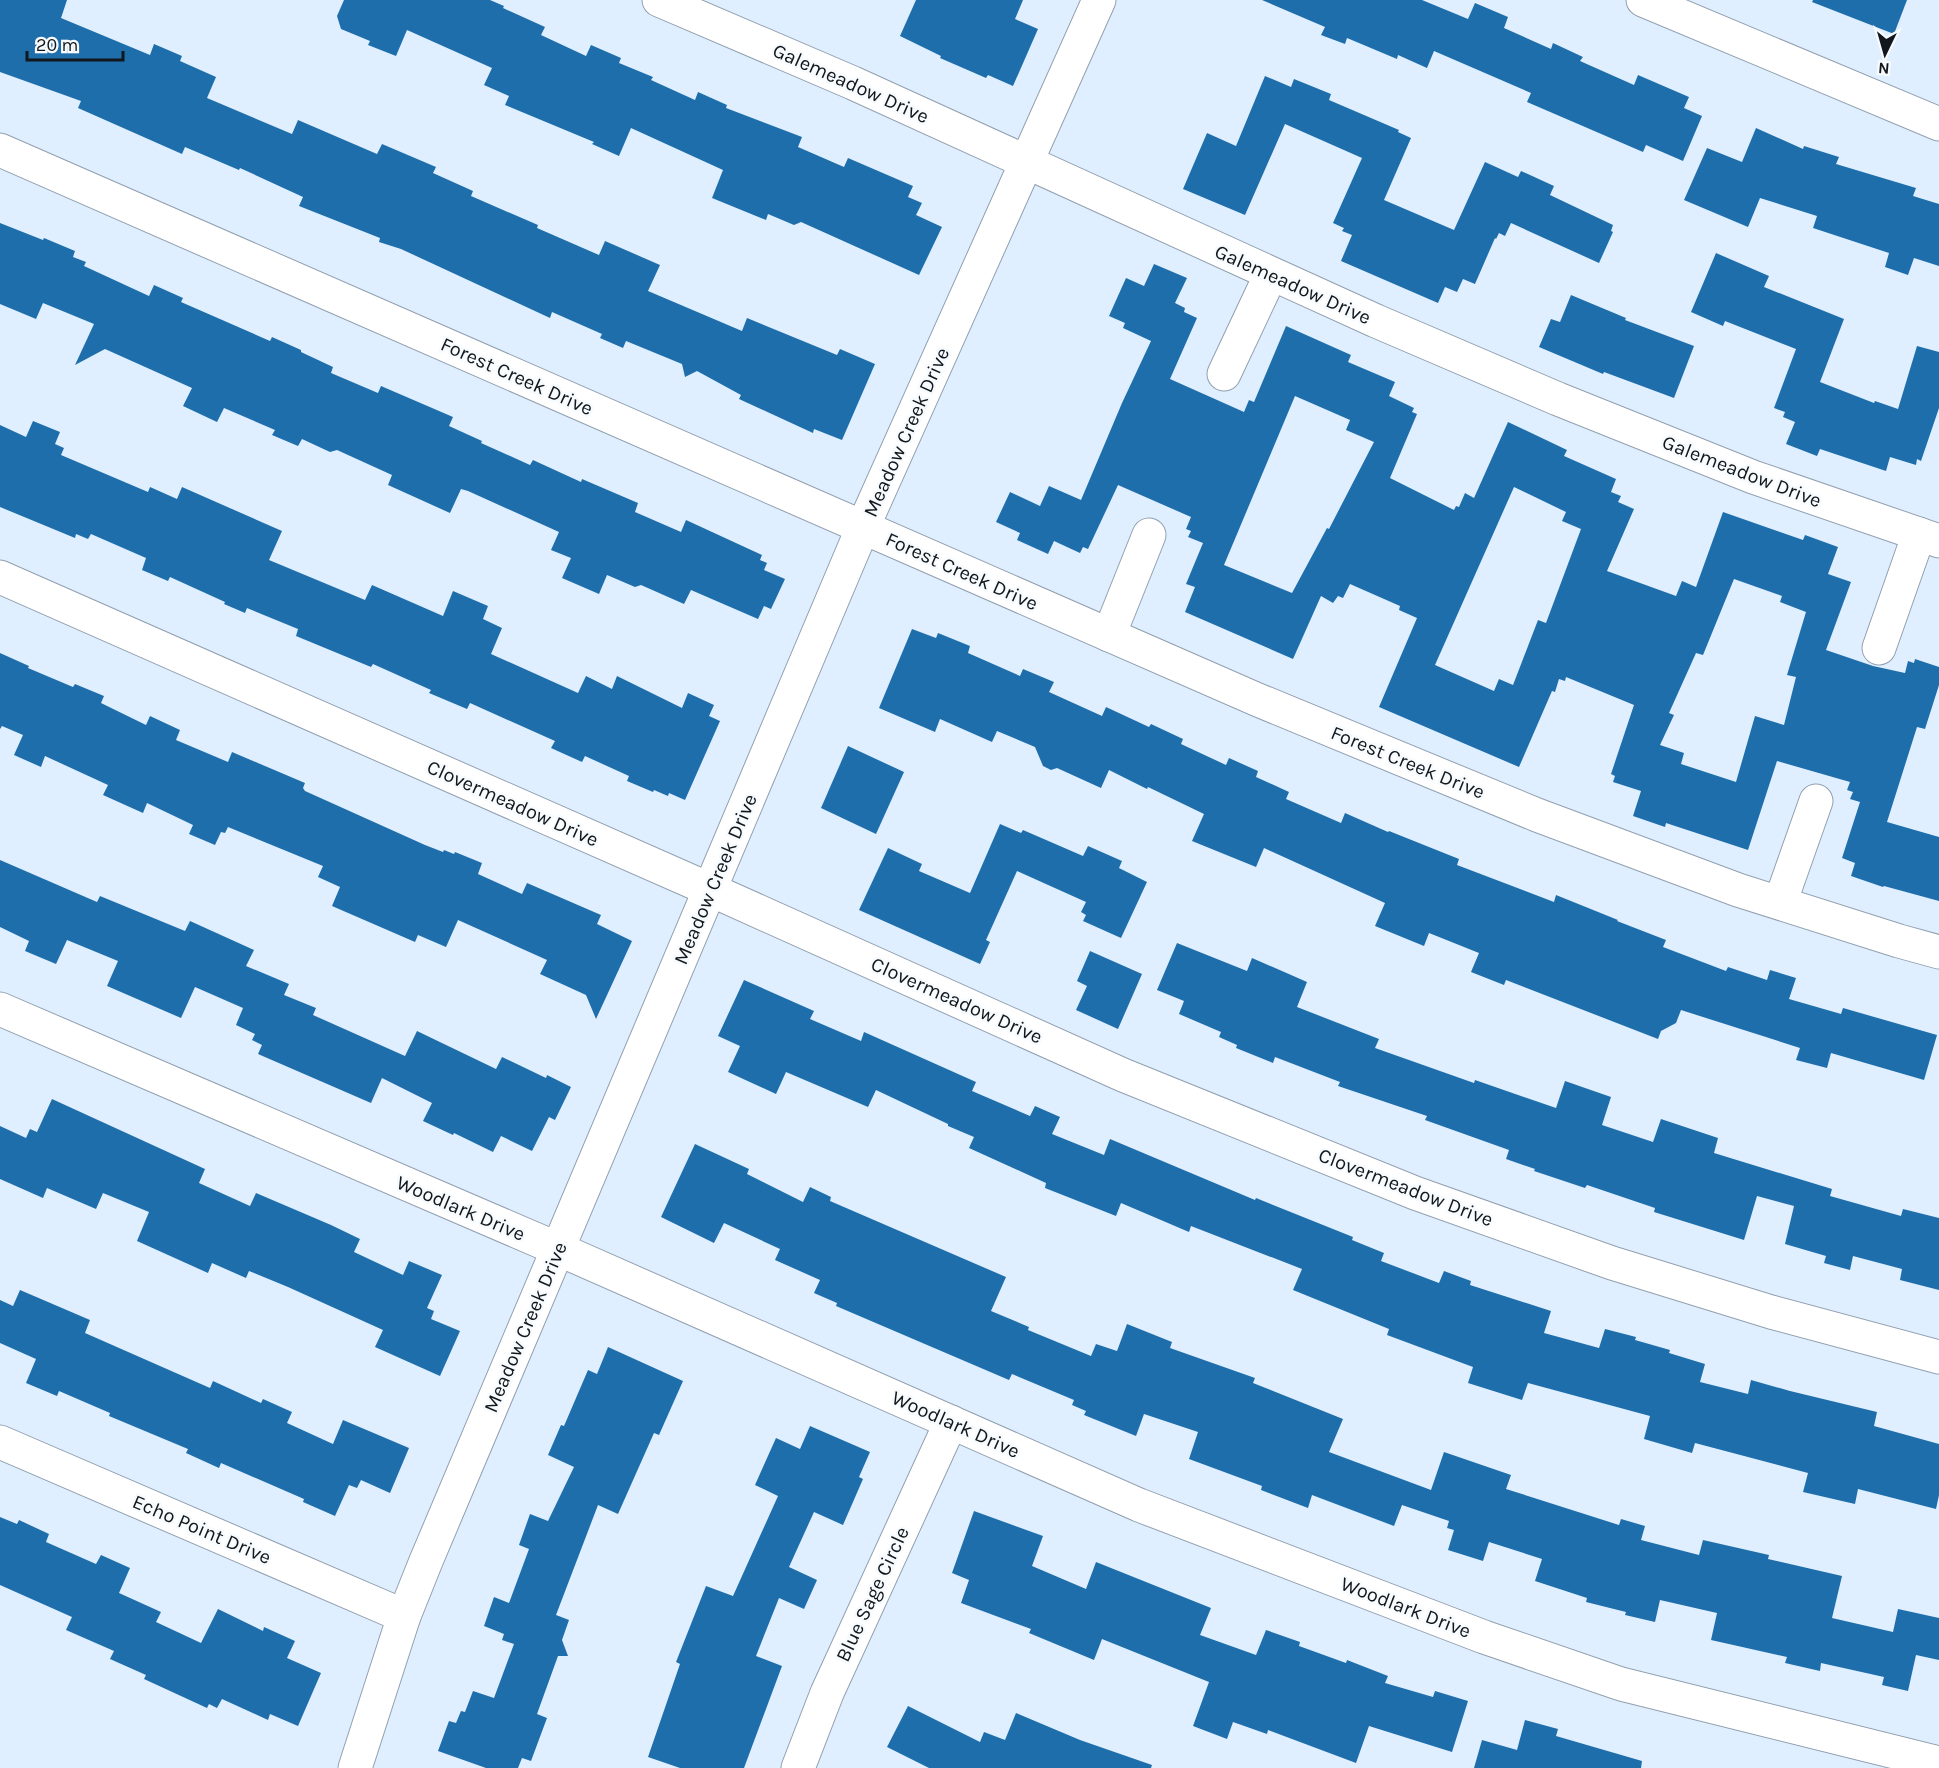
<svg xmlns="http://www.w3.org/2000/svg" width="1939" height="1768" font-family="Karla,sans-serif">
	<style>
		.building { fill: #1f6eac; fill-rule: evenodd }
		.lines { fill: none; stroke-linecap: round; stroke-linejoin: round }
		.minor-casing { stroke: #92a0af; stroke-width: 35 }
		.minor { stroke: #fff; stroke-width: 33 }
		.labels { text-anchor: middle; stroke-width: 5; stroke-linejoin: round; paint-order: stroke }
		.street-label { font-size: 20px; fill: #11171c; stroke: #f7fbfe }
	</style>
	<rect width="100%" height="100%" fill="#dfefff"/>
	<g class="building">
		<path d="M0,0h67l-6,18 89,37 4,-11 28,12 -2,5 36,16 -9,21 85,36 6,-14 79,34 5,-10 54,23 -3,6 40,18 -2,5 67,29 -1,3 62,27 6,-14 55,24 -12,26 94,40 5,-13 90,37 3,-6 35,15 -33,76 -28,-11 -1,4 -74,-34 2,-4 -44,-24 -12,6 -3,-13 -56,-23 -3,7 -23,-10 2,-4 -50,-22 -2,6 -149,-69 -22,-7 1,-4 -81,-32 4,-9 -63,-29 -1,2 -54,-23 -3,7 -104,-46 3,-7 -81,-29z"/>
		<path d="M344,0h146l14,6 -1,2 42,19 -4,8 45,21 5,-11 30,13 -2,5 34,14 -2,3 44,20 3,-8 29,13 -1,3 76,29 -4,10 46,20 4,-9 65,28 -5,11 14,6 -6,12 26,12 -23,48 -118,-53 -7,3 -26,-11 -2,6 -54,-22 11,-28 -92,-42 -12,28 -27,-12 2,-2 -89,-37 4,-9 -25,-11 8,-17 -85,-38 -11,26 -28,-11 2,-4 -29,-12 -4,-13z"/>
		<path d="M916,0h107l-8,19 23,10 -25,57 -25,-11 -2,3 -46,-20 1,-2 -41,-20z"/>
		<path d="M1262,0h160l46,19 7,-16 33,14 -4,11 47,21 2,-6 30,14 -3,4 54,24 4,-10 51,22 -5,11 18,8 -19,45 -37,-16 -3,7 -116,-50 4,-9 -97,-42 -7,17 -29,-13 -1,4 -50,-21 -2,6 -24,-9 4,-8z"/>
		<path d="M1813,0h94l-13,34 -82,-32z"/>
		<path d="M1265,76l26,11 3,-8 37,15 -2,6 70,30 -1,2 13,6 -27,62 70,30 31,-68 33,15 3,-6 33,15 -4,9 63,30 -2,6 2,1 -14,31 -88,-40 -6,13 -6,-3 -3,6 -1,-1 -20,46 -12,-5 -6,13 -12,-5 -7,16 -97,-42 11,-26 -10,-4 2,-3 -11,-5 29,-65 -77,-34 -40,91 -62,-26 24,-56 29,13z"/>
		<path d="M1756,128l47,21 1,-3 35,11 -3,7 80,24 -3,8 26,8v62l-25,-8 -6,17 -23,-8 4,-14 -76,-25 4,-12 -57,-18 -12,29 -64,-27 23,-52 35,14z"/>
		<path d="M0,223l43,17 1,-2 31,13 -2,6 13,5 -2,4 65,30 5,-11 29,13 -2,4 89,39 2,-4 29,13v2l32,15 -2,6 47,20 3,-7 72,31 -4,9 33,15 -1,2 49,22 3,-5 48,22 1,-3 56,24 -3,9 46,20 5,-12 76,35 -2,5 7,3 -3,7 21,9 -14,30 -7,-3 -6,13 -67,-29 -7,14 -43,-19 -6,2 -28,-12 -8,19 -37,-16 9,-20 -20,-8 8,-18 -91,-41 -7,-2 -11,24 -62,-28 4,-10 -55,-25 -7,2 -28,-13 -4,7 -26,-11 3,-5 -51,-22 -7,14 -34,-16 9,-18 -87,-39 -30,16 19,-41 -51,-21 -7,16 -36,-15z"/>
		<path d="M1716,253l53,23 -5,11 80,32 -24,63 54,21 1,-2 23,8 19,-63 22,6v56l-18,53 -4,-2 -1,6 -26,-8 -4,14 -66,-22 -3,7 -31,-12 9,-22 -12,-5 2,-5 -11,-4 22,-59 -71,-28 -2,5 -32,-14z"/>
		<path d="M1154,264l33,14 -12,25 10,5 -1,4 13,6 -27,61 74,33 5,-12 5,2 32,-76 65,29 -3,7 47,20 -6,14 25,12 -2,4 5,2 -27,64 64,32 2,-4 3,1 6,-14 9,5 34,-76 59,28 -3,6 52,23 -5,13 10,4 -3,6 16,7 -27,62 69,25 6,-15 14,6 27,-75 80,28 2,-5 33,12 -10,27 23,8 -25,68 47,16 32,7 3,-12 6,2 1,-4 24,8v18l-14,44 -8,-2 -30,95 52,15v64l-55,-15 -1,1 -32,-11 4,-13 -13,-5 18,-56 -10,-3 3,-7 -6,-2 3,-8 -73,-21 -29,89 -82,-27 -1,4 -32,-11 8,-25 -28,-9 2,-6 -4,-2 23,-69 -68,-28 -1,4 -6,-2 -4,13 -3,-1 -33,76 -140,-60 38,-89 -18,-8 1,-4 -50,-22 -7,14 -5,-2 -5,7 -12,-7 -28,63 -108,-47 10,-25 -9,-3 17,-41 -15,-6 3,-6 -5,-2 5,-12 -73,-32 -30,64 -5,-2 -3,6 -26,-12 -6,13 -31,-14 3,-7 -24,-11 14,-30 30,14 9,-20 32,14 41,-97 29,-62 -28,-13 2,-5 -16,-7 17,-38 18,8zM1295,396l55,24 -4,10 28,12 -45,87 -2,-1 -35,65 -68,-28zM1514,487l52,25 -4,9 19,8 -35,94 -8,-3 -25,65 -14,-6 -5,12 -59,-26zM1734,579l48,17 -2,6 26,10 -19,63 9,2 -12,48 -29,-9 -19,66 -55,-18 3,-11 -24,-8 14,-30 -5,-2 27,-60 7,2z"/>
		<path d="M1571,295l55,23 -1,2 69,26 -20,52 -70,-26 -1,2 -64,-27 12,-28 9,3z"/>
		<path d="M33,421l27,11 -5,12 9,4 -3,7 87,37 2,-5 27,12 5,-12 100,44 -13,29 96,40 7,-15 71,31 10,-25 35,15 -5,13 19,9 -11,26 87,39 8,-17 26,13 5,-13 65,32 6,-15 26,12 -5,11 11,5 -35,79 -16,-7 -1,3 -14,-6 -1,2 -26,-11 2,-5 -44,-20 -3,6 -31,-14 4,-7 -85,-38 -3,6 -38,-16 2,-3 -58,-26 -2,3 -75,-31 2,-7 -51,-21 -2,5 -21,-9 1,-2 -55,-25 -2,4 -26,-11 4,-12 -55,-24 -3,5 -12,-5 -1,4 -75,-31v-82l26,12z"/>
		<path d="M912,629l24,9 2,-5 32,13 -2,7 52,23 3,-7 31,13 -5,10 53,24 4,-9 43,20 2,-3 32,15 -2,5 45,21 3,-7 29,13 -2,6 33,15 -3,7 55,24 4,-10 43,19 1,-1 70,28 -2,6 97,37 2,-7 62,25 -1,1 49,19 -3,7 63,24 2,-4 39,13 3,-10 26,8 -7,21 52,15 2,-6 94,27 -13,45 -93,-27 -4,15 -31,-8 4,-12 -119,-38 -5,13 -15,8 -3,8 -152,-59 -2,5 -33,-13 8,-19 -50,-20 -5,13 -49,-20 10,-23 -121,-55 -8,19 -64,-26 12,-27 -56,-27 -1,2 -38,-19 -8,18 -44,-20 -6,2 -8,-4 -8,-19 -38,-16 -5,11 -52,-23 -5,13 -56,-24z"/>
		<path d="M0,653l29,13 -1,2 45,19 2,-3 29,12 -3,7 45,22 4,-9 30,14 -4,10 52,22 4,-10 73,31 -2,5 2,3 120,54 18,7 1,-2 10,4 1,-2 27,11 -4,11 44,20 5,-11 74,32 -4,9 35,17 -36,78 -10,-24 -46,-21 7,-14 -89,-40 -12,27 -28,-12 -3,7 -83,-36 8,-19 -22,-10 5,-11 -95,-39 -3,6 -4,-1 -6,13 -26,-11 4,-9 -46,-22 -4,10 -40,-18 5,-10 -63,-29 -4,11 -27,-12 9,-20 -21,-9 -2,3z"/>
		<path d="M848,746l56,26 -28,62 -55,-26z"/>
		<path d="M1000,824l21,9 2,-3 60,26 5,-10 34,15 -3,7 28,14 -26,56 -38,-17 3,-6 -5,-3 5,-10 -69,-31 -31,69 4,2 -10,22 -121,-54 29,-62 34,16 -3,7 51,22z"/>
		<path d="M0,860l97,42 3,-6 85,35 5,-10 64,29 -8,16 43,18 -5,11 32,13 -3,7 92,41 12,-25 79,38 6,-12 44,21 1,-3 24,12 -16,33 -6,-3 -17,34 -31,-15 -8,16 -39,-19 -1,2 -30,-14 9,-18 -50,-25 -11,25 -113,-49 4,-9 -10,-5 3,-6 -19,-9 7,-17 -48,-21 -14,31 -74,-32 11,-25 -51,-21 -11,24 -31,-13 4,-10 -29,-14z"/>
		<path d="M1177,943l70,28 5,-13 55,24 -10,25 82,32 -4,9 99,35 1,-3 81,28 9,-27 46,16 -9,28 51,17 8,-23 57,19 -4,15 118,36 -2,7 71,20 2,-7 36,9v72l-39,-10 2,-11 -49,-13 -3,14 -26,-7 2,-7 -41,-12 9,-38 -37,-10 -13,44 -90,-28 1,-4 -68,-23 -2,3 -51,-17 1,-2 -29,-10 3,-9 -84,-30 2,-4 -89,-30 2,-4 -65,-25 -2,6 -37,-15 1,-3 -18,-8 2,-5 -42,-18 5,-13 -27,-11z"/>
		<path d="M1090,951l52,23 -24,55 -42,-19 11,-24 -10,-5z"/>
		<path d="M744,980l70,31 -4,8 51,22 3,-9 112,50 -4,9 58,25 5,-10 25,11 -8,17 52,21 6,-16 145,61 1,-2 97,39 -1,3 32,13 -3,8 58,22 5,-12 27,10 -1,4 81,26 -7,22 55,15 6,-19 31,8 -1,3 35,10 -1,3 36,11 -5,18 48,12 3,-14 39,11 87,21 -3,14 65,18v51l-3,14 -78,-20 -3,15 -52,-12 5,-19 -113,-30 -3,10 -48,-14 6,-23 -122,-33 -6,17 -54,-17 5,-16 -86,-32 2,-6 -96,-39 9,-21 -111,-43 -2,6 -68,-29 -5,13 -71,-28 1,-5 -77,-35 5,-11 -26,-11v-2l-72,-34 -8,17 -82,-35 -10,22 -48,-22 12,-26 -22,-10z"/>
		<path d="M52,1099l153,70 -6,14 51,23 6,-13 75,32 29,14 -6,13 49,23 6,-14 33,14 -15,33 7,3 -3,8 29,12 -20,45 -65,-29 8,-17 -95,-43 -39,-16 -3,7 -34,-15 -4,10 -71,-32 12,-29 -46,-19 -7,16 -49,-21 -4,10 -43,-19v-53l26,12 4,-9 7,3z"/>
		<path d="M695,1144l54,25 -2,5 56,28 7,-15 21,10 -1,4 176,76 -15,34 38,16 -1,3 63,26 5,-12 21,7 10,-27 45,18 -2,6 85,30 -2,5 90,36 -14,33 102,38 13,-38 67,23 -5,14 113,36 2,-6 24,7 -4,14 58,15 4,-15 66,15 -1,4 74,17 -10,42 61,14 5,-23 41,9v42l-23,-5 -8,36 -26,-6 2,-8 -63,-14 -1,8 -35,-8 2,-6 -76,-17 6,-27 -57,-13 -5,22 -30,-7 1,-3 -40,-10 1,-4 -52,-17 7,-22 -53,-17 -6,19 -35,-11 6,-20 -7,-2 2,-7 -47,-16 -8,21 -82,-31 -4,13 -47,-18 1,-4 -73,-27 9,-27 -54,-18 -8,22 -52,-21 2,-4 -14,-6 2,-5 -62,-26 -3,6 -173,-74 1,-3 -23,-10 6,-13 -45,-20 5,-11 -56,-26 -10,20 -53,-26z"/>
		<path d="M20,1290l70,30 -5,13 125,55 3,-7 48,22 2,-4 29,13 -5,11 46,21 10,-24 66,28 -19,45 -29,-13 -4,8 -8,-3 -14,31 -32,-14 1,-3 -83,-36 -2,5 -33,-15 2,-4 -79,-33 1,-3 -51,-22 -2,5 -31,-13 10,-24 -36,-16v-43l13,6z"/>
		<path d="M608,1347l75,34 -24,54 -5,-2 -36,81 -20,-9 -42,110 13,5 -7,20 6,16h-10l-21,58 10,4 -16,43 -9,-3 -4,10h-32l-48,-17 11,-30 7,2 5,-12 4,1 8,-21 21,7 20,-54 -12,-4 2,-6 -20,-8 10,-29 15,6 20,-54 -10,-4 11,-31 18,7 26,-54 -26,-12 13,-30 3,1 24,-56 9,4z"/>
		<path d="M810,1426l60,26 -11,25 4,2 -20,46 -29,-13 -25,55 28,13 -13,29 -25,-11 -23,58 26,10 -38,102h-64l-32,-11 32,-93 -4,-2 30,-76 27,10 45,-100 -23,-11 21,-47 24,11z"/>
		<path d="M974,1511l69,25 -11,30 54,23 10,-27 115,46 -11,27 56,20 10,-25 34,12 -1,4 47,17 1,-3 41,16 -3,7 48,14 2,-6 33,10 -16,51 -83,-26 -13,37 -88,-33 -1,4 -34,-12 -6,17 -34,-13 16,-44 -107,-43 -8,21 -65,-27 2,-4 -70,-26 8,-23 -17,-7z"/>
		<path d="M0,1517l17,7 2,-4 30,14 -3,8 50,22 5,-9 29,13 -11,25 42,19 -5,10 45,21 17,-34 45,22 1,-4 31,14 -8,17 34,15 -23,53 -28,-12 -2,6 -46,-21 -5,9 -8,-4 -2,4 -63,-29 2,-4 -36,-16 4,-8 -48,-21 6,-13 -72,-32z"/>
		<path d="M908,1706l72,36 4,-10 21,8 11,-27 64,27 72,25 -1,3h-222l-42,-21z"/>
		<path d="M1525,1720l33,9 -2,7 86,25 -1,7h-167l8,-28 35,10z"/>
	</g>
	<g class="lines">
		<defs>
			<g id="minor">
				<path d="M659,0l194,83 523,238 182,78 195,78 186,64"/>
				<path d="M1643,0l296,124"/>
				<path d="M0,150l1258,550 279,115 201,75 161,51 40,11"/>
				<path d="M1224,374l47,-100"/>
				<path d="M0,577l711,313 412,185 292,118 197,70 159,49 168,45"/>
				<path d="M1109,635l40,-100"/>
				<path d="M1879,648l40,-114"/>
				<path d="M1780,903l36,-102"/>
				<path d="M0,1009l558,240 581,256 345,132 137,47 318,79"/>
				<path d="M0,1442l404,174"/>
				<path d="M355,1768l49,-152 22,-55 437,-1034 236,-527"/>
				<path d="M798,1768l29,-75 124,-271"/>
			</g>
		</defs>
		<use href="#minor" class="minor-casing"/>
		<use href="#minor" class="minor"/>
	</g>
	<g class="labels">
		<g class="street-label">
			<text transform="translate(851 83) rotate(24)" y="7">Galemeadow Drive</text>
			<text transform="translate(1293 284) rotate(24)" y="7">Galemeadow Drive</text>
			<text transform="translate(517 376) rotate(24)" y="7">Forest Creek Drive</text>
			<text transform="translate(906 432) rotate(-66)" y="7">Meadow Creek Drive</text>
			<text transform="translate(1742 471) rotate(21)" y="7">Galemeadow Drive</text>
			<text transform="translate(962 571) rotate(24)" y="7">Forest Creek Drive</text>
			<text transform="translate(1408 762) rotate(22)" y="7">Forest Creek Drive</text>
			<text transform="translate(513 803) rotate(24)" y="7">Clovermeadow Drive</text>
			<text transform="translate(715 879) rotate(-67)" y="7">Meadow Creek Drive</text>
			<text transform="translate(957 1000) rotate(24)" y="7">Clovermeadow Drive</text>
			<text transform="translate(1406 1187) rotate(21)" y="7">Clovermeadow Drive</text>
			<text transform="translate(461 1208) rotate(23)" y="7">Woodlark Drive</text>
			<text transform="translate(525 1327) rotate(-67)" y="7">Meadow Creek Drive</text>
			<text transform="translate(956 1424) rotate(24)" y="7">Woodlark Drive</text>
			<text transform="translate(202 1529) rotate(23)" y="7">Echo Point Drive</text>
			<text transform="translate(872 1594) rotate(-65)" y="7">Blue Sage Circle</text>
			<text transform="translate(1406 1607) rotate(21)" y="7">Woodlark Drive</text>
		</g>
	</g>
	<g transform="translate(1885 54) rotate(185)" stroke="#f7fbfe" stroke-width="4.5" paint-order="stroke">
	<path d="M0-4.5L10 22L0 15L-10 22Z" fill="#11171c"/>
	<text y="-9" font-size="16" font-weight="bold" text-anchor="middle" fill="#11171c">N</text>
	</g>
	<path d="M27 51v9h96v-9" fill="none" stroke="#11171c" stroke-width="3"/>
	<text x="36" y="51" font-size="18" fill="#11171c" stroke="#f7fbfe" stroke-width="4.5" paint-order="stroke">20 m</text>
</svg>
